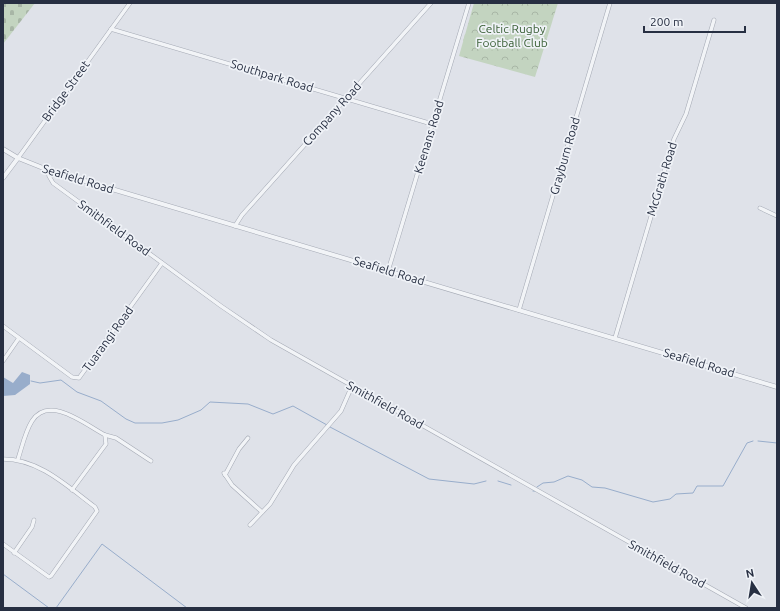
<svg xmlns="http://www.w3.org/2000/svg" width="780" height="611" font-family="Ubuntu,sans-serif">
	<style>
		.cemetery { fill: url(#cemetery-stones) }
		.park { fill: url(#park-crowns) }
		.pitch { fill: #c3d4c0 }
		.water { fill: #98adcb }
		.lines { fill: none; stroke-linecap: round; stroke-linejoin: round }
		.stream { stroke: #98adcb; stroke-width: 1 }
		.minor-casing { stroke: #a4a9b4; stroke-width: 4.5 }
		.tertiary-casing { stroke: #a4a9b4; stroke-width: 5 }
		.minor { stroke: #f2f4f7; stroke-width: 3.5 }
		.tertiary { stroke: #f2f4f7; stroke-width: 4 }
		.labels { text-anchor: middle; stroke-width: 3.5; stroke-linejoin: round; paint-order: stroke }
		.park-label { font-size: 12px; fill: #385e34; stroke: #eff2f7 }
		.street-label { font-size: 12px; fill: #272f42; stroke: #eff2f7 }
	</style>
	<defs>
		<pattern id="cemetery-stones" width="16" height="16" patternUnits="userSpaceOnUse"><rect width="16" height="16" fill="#c3d4c0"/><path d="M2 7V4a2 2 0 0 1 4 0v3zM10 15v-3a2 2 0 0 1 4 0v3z" fill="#a8b6a6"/></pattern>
		<pattern id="park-crowns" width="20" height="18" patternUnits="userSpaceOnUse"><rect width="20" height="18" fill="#c3d4c0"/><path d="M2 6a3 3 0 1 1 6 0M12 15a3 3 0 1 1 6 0" fill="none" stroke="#a8b6a6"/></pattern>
	</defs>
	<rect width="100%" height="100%" fill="#dfe2e9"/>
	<path class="cemetery" d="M3,3h32l-32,41z"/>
	<path class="park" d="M474,3h84l-23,74 -76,-21z"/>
	<path class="pitch" d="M465,34l31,9 -2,8 -31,-10z"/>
	<path class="water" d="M22,372l8,3v9l-15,11 -12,1v-19l10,6z"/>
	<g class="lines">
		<g class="stream">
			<path d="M31,381l9,2 21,-3 16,12 24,9 25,18 9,4h27l16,-3 23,-10 9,-8 38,2 25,10 20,-8 34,19"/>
			<path d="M330,427l99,52 45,5 12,-3"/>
			<path d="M758,441l19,2"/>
			<path d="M498,481l13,4"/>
			<path d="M537,487l6,-4 11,-1 14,-6 14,4 10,7 13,1 48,14 17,-3 6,-5 17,-1 4,-7h26l24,-43 6,-2"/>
			<path d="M533,491h2"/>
			<path d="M3,574l46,34"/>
			<path d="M56,608l46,-64 85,64"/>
		</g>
		<defs>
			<g id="minor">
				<path d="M111,29l321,95"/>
				<path d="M18,158l112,-155"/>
				<path d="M48,170l1,6 4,7 168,123 50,34 475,268"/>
				<path d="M760,208l17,8"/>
				<path d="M235,226l7,-11 189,-212"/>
				<path d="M388,271l81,-268"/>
				<path d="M519,310l91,-307"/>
				<path d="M3,326l69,51 7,1 83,-115"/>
				<path d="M615,338l59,-199 12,-25 28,-94"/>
				<path d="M3,361l16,-23"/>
				<path d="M105,435l11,3 35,23"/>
				<path d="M3,459c36,0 64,27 92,48l2,4 -46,65 -2,1 -46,-33"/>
				<path d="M18,459c4,-12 7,-27 14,-38 17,-27 54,4 73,14l1,9 -34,46"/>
				<path d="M224,473l8,12 30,27"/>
				<path d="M225,475l14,-26 9,-11"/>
				<path d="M250,525l20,-21 24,-39 47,-54 11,-25"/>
				<path d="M14,553l18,-26 2,-7"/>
			</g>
			<g id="tertiary">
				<path d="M3,149l15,9 30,12 729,217"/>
				<path d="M3,178l15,-20"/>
			</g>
		</defs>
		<use href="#minor" class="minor-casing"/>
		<use href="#tertiary" class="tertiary-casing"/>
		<use href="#minor" class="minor"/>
		<use href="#tertiary" class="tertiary"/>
	</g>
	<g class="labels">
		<g class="park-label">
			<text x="512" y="33">Celtic Rugby<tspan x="512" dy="14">Football Club</tspan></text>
		</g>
		<g class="street-label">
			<text transform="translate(272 76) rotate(17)" y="4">Southpark Road</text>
			<text transform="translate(66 91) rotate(-54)" y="4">Bridge Street</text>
			<text transform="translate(332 114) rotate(-48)" y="4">Company Road</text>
			<text transform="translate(429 137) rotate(-73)" y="4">Keenans Road</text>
			<text transform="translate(565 156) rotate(-74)" y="4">Grayburn Road</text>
			<text transform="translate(78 179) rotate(17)" y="4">Seafield Road</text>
			<text transform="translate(662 179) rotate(-73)" y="4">McGrath Road</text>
			<text transform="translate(114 228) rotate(36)" y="4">Smithfield Road</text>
			<text transform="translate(389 271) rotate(17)" y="4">Seafield Road</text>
			<text transform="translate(108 339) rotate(-54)" y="4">Tuarangi Road</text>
			<text transform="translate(699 363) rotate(17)" y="4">Seafield Road</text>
			<text transform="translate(385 405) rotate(29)" y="4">Smithfield Road</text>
			<text transform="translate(667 564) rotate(29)" y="4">Smithfield Road</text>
		</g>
	</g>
	<rect width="780" height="611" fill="none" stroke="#272f42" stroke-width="8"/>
	<g transform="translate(752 583) rotate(348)" stroke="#eff2f7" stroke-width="3" paint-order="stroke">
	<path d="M0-3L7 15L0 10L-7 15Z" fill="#272f42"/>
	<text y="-6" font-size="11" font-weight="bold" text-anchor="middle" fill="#272f42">N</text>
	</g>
	<path d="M644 26v6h101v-6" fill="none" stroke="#272f42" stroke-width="2"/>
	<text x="650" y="26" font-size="12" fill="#272f42" stroke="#eff2f7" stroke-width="3" paint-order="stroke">200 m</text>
</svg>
